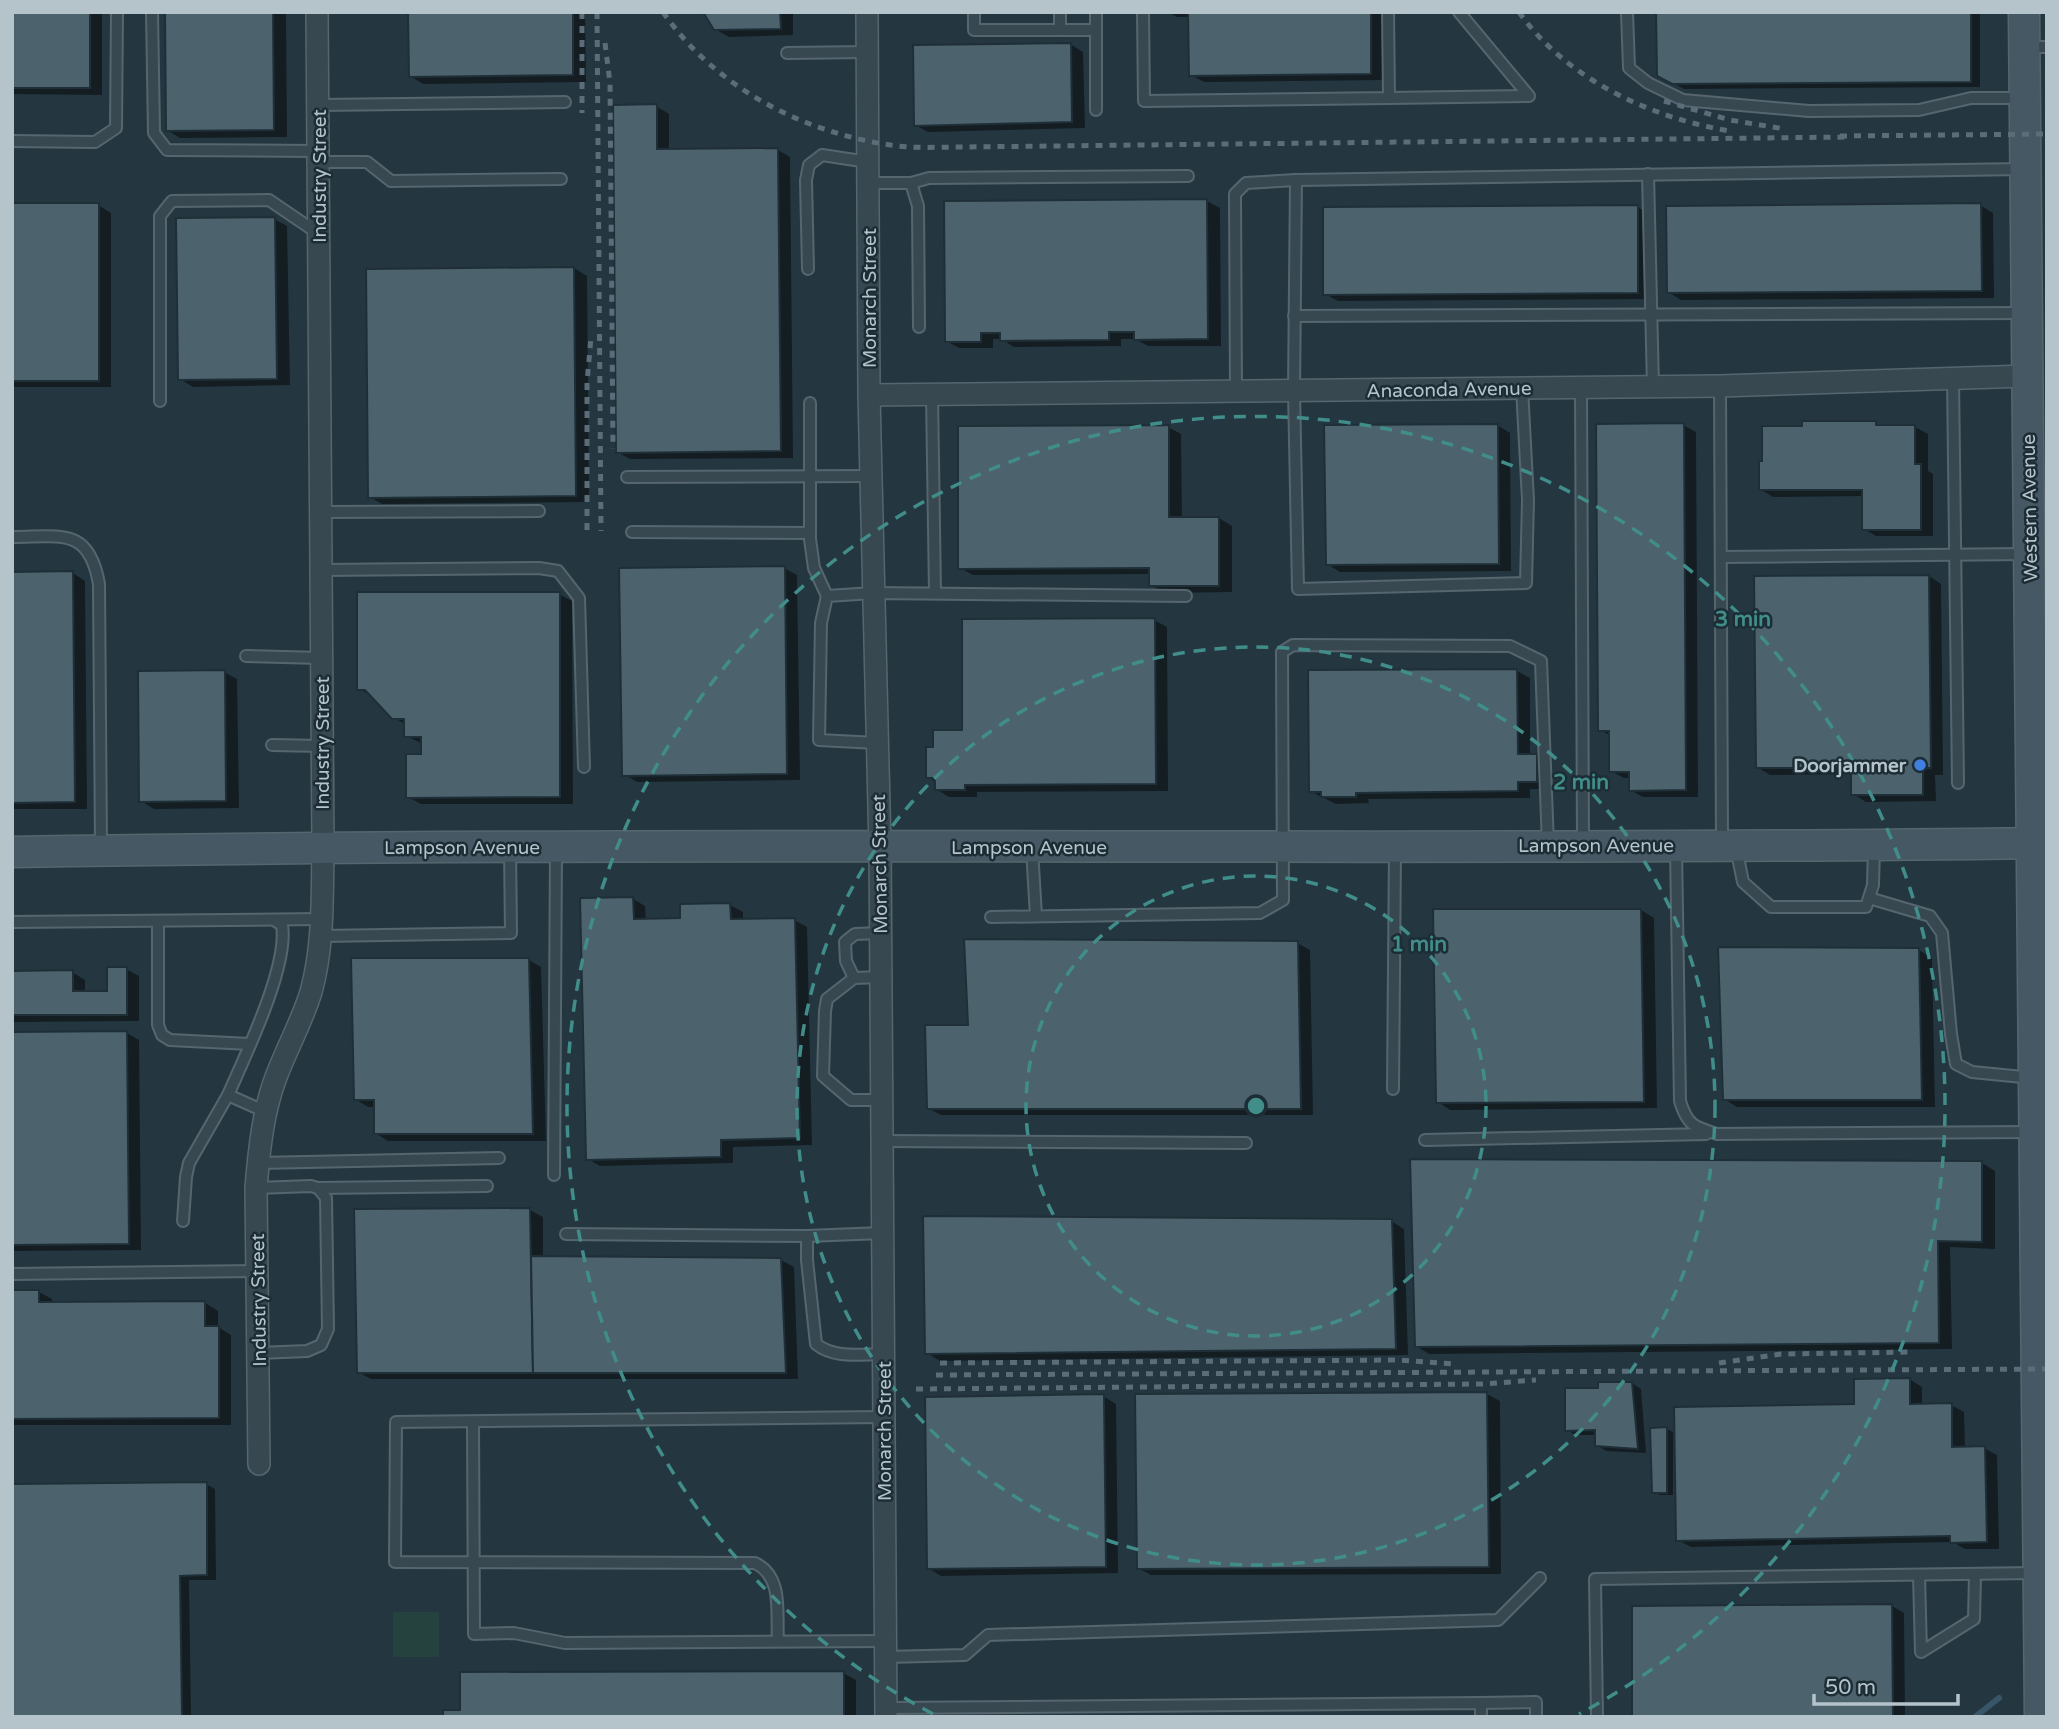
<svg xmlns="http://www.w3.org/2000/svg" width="2059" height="1729" font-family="'Varela Round',sans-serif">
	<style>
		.green { fill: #26423f }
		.shadow { fill: #0007 }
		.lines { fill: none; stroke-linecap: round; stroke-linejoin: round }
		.stream { stroke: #375769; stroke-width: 6 }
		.building { fill: #4c626d; stroke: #1f2f38; stroke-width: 2 }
		.lane-casing { stroke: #56666e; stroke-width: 14 }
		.street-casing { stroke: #56666e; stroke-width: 24 }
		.secondary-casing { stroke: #56666e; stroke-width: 33 }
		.lane { stroke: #384851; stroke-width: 10 }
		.street { stroke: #384851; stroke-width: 21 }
		.secondary { stroke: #465864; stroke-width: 30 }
		.rail { stroke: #5a6d78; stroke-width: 5; stroke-dasharray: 7 7; stroke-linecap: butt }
		.ring { fill: none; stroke: #418d8a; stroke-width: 3.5; stroke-dasharray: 12 9 }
		.shop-dot { fill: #3f7fe0; stroke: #1d2d36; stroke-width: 2.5 }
		.labels { text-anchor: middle; stroke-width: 5; stroke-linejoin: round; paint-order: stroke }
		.street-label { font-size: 19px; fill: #b5c3cb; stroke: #1d2d36 }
		.poi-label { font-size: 19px; font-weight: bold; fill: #b5c3cb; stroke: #1d2d36; text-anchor: end }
		.centre { fill: #418d8a; stroke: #1d2d36; stroke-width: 3.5 }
		.ring-label { font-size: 21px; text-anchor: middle; font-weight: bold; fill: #418d8a; stroke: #1d2d36; stroke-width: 5; stroke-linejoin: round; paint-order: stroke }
	</style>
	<rect width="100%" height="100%" fill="#243741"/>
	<rect class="green" x="393" y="1612" width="46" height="45"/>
	<g class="shadow">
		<path d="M12,12h90v83l-90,-1z"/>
		<path d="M166,12h120l1,125 -107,1 -13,-8z"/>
		<path d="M410,12h175l1,70 -163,2 -13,-8z"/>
		<path d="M705,12h88v23l-64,2 -14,-8z"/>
		<path d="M1168,12h215l1,68 -180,2 -13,-7 -1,-58h-13z"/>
		<path d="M1658,12h322v75l-296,2 -26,-14z"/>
		<path d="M1070,44l13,8 2,76 -157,4 -13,-7z"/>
		<path d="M656,106l13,8v37l109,-1 12,7 3,301 -163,1 -13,-7z"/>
		<path d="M1207,201l13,7 1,138h-73l-13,-7h-14v7l-107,1 -13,-8h-8v9h-34l-13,-7z"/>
		<path d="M12,205h86l13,8v174h-99z"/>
		<path d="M1980,205l13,8 1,85 -313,2 -13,-8z"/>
		<path d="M1637,207l13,7 1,85 -313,2 -13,-7z"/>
		<path d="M274,219l13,7 3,159 -97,2 -13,-8z"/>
		<path d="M574,268l13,8 2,226 -207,2 -12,-7z"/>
		<path d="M1875,423l7,4h33l13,7v37l5,3v62h-57l-12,-7 -1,-33 -90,1 -13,-8z"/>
		<path d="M1497,425l13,8 1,138 -171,1 -13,-8z"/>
		<path d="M1683,425l13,7 2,365h-55l-13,-7v-12h-6l-13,-7v-35l-11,-6z"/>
		<path d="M1168,427l13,7 1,85 37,-1 13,8v66l-68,1 -13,-8v-11l-178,1 -13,-7z"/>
		<path d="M784,568l13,7 3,205 -163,2 -13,-8z"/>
		<path d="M73,573l12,8 2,228h-75v-235z"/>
		<path d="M1929,576l12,8 2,191h-8l1,26 -70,1 -13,-8v-20l-83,1 -13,-8z"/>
		<path d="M559,594l13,7 1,203h-152l-13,-7 15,-41v-12l-17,-8v-11l-13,-8 -19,-20 -15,-8z"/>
		<path d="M1154,620l13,7 1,164 -191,1v5h-28l-13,-8v-7l-8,-5 7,-28z"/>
		<path d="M1517,671l13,7v78h6l13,7v26h-19v9l-162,1 1,4 -33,1 -26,-13z"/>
		<path d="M224,672l13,7 2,129 -85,1 -13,-8z"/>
		<path d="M633,899l12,7 1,15 36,-1 48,-15 13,7v9l51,-1 13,7 5,218 -79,2v16l-133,3 -12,-7z"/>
		<path d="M1641,910l13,8 3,190 -207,2 -12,-8z"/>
		<path d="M1297,943l13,7 3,165h-372l-13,-7 42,-81z"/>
		<path d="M1919,950l13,8 3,149h-198l-13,-8z"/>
		<path d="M529,960l12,7 5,174h-158l-13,-8v-26h-7l-13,-8z"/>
		<path d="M126,969l13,7v45l-127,1v-50h60l13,8v12h24z"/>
		<path d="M12,1033h115l12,7 2,210 -129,1z"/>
		<path d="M1982,1163l13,8v78l-45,-2 2,102 -523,5 -13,-8z"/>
		<path d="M530,1210l13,7v41l238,2 13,7 4,112h-427l-13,-7z"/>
		<path d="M1391,1221l13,8 4,126 -468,6 -13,-8z"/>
		<path d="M12,1292h27l13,7v4h153l13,8v16l13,8v90h-219z"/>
		<path d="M1909,1379l13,8v18h29l13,7 1,36h19l13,7 2,94h-34l-12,-7 -262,5 -13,-7 178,-135z"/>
		<path d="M1632,1383l9,6 5,64 -40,-2 -9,-6v-10h-21l-9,-5 32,-41z"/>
		<path d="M1487,1394l13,7 1,173 -350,1 -13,-7z"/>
		<path d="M1103,1396l13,8 2,169 -177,3 -13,-8z"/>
		<path d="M1667,1429l6,3v63h-13l-6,-3z"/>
		<path d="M206,1484l9,5 1,91h-27l2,137h-179z"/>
		<path d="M1892,1606l12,7 1,104h-271z"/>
		<path d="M843,1673l13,7v37h-412l18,-6z"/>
	</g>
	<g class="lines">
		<path class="stream" d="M1975,1717l24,-19"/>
	</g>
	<g class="building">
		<rect x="12" y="12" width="78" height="76"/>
		<path d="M165,12h108l1,118 -108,1z"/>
		<path d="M408,12h165v63l-164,2z"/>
		<path d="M703,12h77l1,17 -67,1z"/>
		<path d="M1188,12h183v62l-182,2z"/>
		<path d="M1656,12h315v70l-299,2 -15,-8z"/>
		<path d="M1071,43l1,79 -158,4 -1,-81z"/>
		<path d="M657,104v45l121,-1 3,303 -165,2 -3,-348z"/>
		<path d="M1207,199l1,140 -74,1v-8h-25v8l-109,1v-8h-19v9h-36l-1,-141z"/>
		<rect x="12" y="203" width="87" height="178"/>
		<path d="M1981,203l1,88 -315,2 -1,-87z"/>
		<path d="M1638,205v88l-315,2v-88z"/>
		<path d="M275,217l2,162 -99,1 -2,-162z"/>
		<path d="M574,267l2,229 -208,2 -2,-229z"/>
		<path d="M1802,421h74v4h39v39h6v66h-59v-40h-103v-29h3v-35h40z"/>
		<path d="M1684,423l2,367 -57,1v-19h-20v-41h-11l-2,-307z"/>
		<path d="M1498,424l1,140 -173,1 -2,-140z"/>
		<path d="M1169,425v92h50v69h-70v-18l-191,1v-143z"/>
		<path d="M785,566l2,208 -165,2 -3,-208z"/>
		<path d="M73,571l2,231 -63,1v-231z"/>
		<path d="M1929,575l2,193h-8v27h-72v-27h-95l-2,-192z"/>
		<path d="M357,592h203v205l-154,1v-44h15v-17h-17v-18h-12l-27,-29h-8z"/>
		<path d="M1155,618l1,166 -191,1v5h-30v-12h-9v-31h7v-17h29v-111z"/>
		<path d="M1517,669l1,85h19v28h-19v9l-162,2v4h-35v-5h-12l-1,-122z"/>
		<path d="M225,670l1,131 -87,1 -1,-131z"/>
		<path d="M633,897l1,22 46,-1v-14l50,-1 1,16 64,-1 5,220 -79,2v17l-135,3 -6,-262z"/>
		<path d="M1433,909h208l3,193 -208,1z"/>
		<path d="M964,939l334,2 3,168h-374l-2,-84h43z"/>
		<path d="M1718,947l201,1 3,152h-199z"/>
		<path d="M351,958h178l4,176h-159v-34h-20z"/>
		<path d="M107,967h20v48h-115v-44l61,-1v21h34z"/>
		<path d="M127,1031l2,213 -117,1v-213z"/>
		<path d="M1410,1159l572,2v81l-44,-1 1,102 -524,4z"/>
		<path d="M530,1208l3,165h-176l-3,-164z"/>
		<path d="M923,1216l469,3 4,130 -471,5z"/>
		<path d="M531,1256l250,2 5,115h-253z"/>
		<path d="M12,1290h27v12l166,-1v25h14v92l-207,1z"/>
		<path d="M1910,1378v26l42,-1v44l33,-1 2,96 -37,1v-7l-274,5 -2,-134 180,-3v-25z"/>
		<path d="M1598,1382h34l6,67 -43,-3v-16l-30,1v-43h33z"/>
		<path d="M1487,1392l2,175 -352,2 -2,-175z"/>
		<path d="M1104,1394l2,173 -179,2 -2,-172z"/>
		<path d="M1667,1427v66h-15l-2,-65z"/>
		<path d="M207,1482v93l-27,1 2,141h-170v-233z"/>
		<path d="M1892,1604l1,111 -2,2h-259v-111z"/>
		<path d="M844,1671v46h-401v-7h17v-38z"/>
	</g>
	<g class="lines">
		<defs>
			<g id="lane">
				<path d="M152,12l2,121 13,17 151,1"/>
				<path d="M974,12v18h122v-18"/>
				<path d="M1060,12v18"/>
				<path d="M1143,12l1,89 245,-3 -1,-86"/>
				<path d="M1627,12l2,56 19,15 35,17 126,11 110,-1 52,-12h51"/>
				<path d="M1096,30v80"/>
				<path d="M2027,47h20"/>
				<path d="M787,53l80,-1"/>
				<path d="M1389,98l140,-2 -70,-84"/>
				<path d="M318,105l247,-3"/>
				<path d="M12,141l83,1 21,-14 1,-116"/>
				<path d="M318,162h49l24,19 170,-2"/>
				<path d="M1648,174l5,213"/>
				<path d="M868,183h43l7,23 1,121"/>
				<path d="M911,183l18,-5 259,-2"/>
				<path d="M808,269l-2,-89 3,-15 13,-10 46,7"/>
				<path d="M1294,316l732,-3"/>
				<path d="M1953,378l5,405"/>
				<path d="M1720,386l2,456"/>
				<path d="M1522,388l6,112 -2,83 -228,6 -4,-198 2,-211 727,-11"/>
				<path d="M1581,388l2,455"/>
				<path d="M1236,391l-1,-197 11,-11 50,-3"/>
				<path d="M932,394l3,199"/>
				<path d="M160,401v-185l12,-15 97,-1 50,34"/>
				<path d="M810,403v136l4,29 13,28"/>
				<path d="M627,477l244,-1"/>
				<path d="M321,512l218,-1"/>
				<path d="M632,532l178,1"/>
				<path d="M12,537c48,0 77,-11 87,47l2,263"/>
				<path d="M1721,557l305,-3"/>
				<path d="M321,570l218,-2 19,3 21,27 5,169"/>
				<path d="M246,656l75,2"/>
				<path d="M877,743l-58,-3 2,-117 6,-27 46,-3 313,3"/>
				<path d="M272,745l50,1"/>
				<path d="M1736,847l7,35 28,25h95l7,-22 1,-38"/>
				<path d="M1676,848l4,253c7,24 14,26 37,33l317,-2"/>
				<path d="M1032,849l4,67"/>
				<path d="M1869,898l61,18 12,17 9,101 5,30 16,8 61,6"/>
				<path d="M991,917l269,-4 23,-13 -1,-248 11,-7 217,1 31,15 7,184"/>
				<path d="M158,921v104l4,10 8,5 80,4"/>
				<path d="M12,922l309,-3"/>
				<path d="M321,936l190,-3 -1,-84"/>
				<path d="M881,977l-27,1 -27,21 -2,12 -2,65 28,24h31"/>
				<path d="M854,978l-8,-17 -1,-19 10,-8 25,-1"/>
				<path d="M1393,1089l2,-240"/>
				<path d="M266,1112l-38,-17c17,-39 61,-129 54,-170l-8,-5"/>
				<path d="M1425,1140l281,-6"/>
				<path d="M882,1141l364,2"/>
				<path d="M258,1163l241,-5"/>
				<path d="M554,1175l2,-325"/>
				<path d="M256,1188l55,-2 7,2 8,10 2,131 -7,16 -14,6 -49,2"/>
				<path d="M318,1188l169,-2"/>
				<path d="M183,1221l3,-44 3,-14 39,-68"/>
				<path d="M882,1233l-75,3v24l9,84c19,15 44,10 67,10"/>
				<path d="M566,1234l241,2"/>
				<path d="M12,1274l246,-3"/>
				<path d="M473,1422l1,212 40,-1 51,10 320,-2"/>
				<path d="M1919,1575l2,77 53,-33 1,-44"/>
				<path d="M778,1641c-2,-28 6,-64 -23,-78l-360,-1 1,-140 488,-5"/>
				<path d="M886,1657l79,-2 23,-20 510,-15 42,-42"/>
				<path d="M1481,1703l55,-1v15"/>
				<path d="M886,1708l595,-5v14"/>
				<path d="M1597,1717l-2,-138 441,-6"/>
			</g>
			<g id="street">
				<path d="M867,12l2,383 11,453 6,869"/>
				<path d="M869,395l851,-9 308,-10"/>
				<path d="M259,1464l-3,-276c3,-37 7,-77 20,-111 11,-29 26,-56 35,-85 13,-47 11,-97 12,-145l-6,-835"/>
			</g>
			<g id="secondary">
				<path d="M2024,12l16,1705"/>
				<path d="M12,852c678,-12 1357,0 2035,-9"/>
			</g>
		</defs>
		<use href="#lane" class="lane-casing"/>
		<use href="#street" class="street-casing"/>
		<use href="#secondary" class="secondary-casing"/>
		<use href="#lane" class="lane"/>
		<use href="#street" class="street"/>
		<use href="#secondary" class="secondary"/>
		<g class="rail">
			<path d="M582,12v101"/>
			<path d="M597,12l4,519"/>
			<path d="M663,12c50,73 135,118 221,132 26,5 54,3 80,3l885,-10"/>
			<path d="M1519,12c47,67 132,106 211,119"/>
			<path d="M605,43l5,40 3,366"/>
			<path d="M1664,101l66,19 55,9"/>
			<path d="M1840,136l207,-2"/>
			<path d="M587,530v-147l4,-46"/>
			<path d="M940,1363l459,-3 55,4"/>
			<path d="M1719,1363l62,-9 133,-2"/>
			<path d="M936,1375l1111,-6"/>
			<path d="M916,1389l567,-5 53,-4"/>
		</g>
	</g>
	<g class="ring">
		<circle cx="1256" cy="1106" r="230"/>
		<circle cx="1256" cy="1106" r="459"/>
		<path d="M933 1714A689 689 0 1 1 1579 1714"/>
	</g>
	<circle class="shop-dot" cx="1920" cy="765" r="7"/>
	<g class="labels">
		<g class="street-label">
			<text transform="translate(319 176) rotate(-90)" y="7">Industry Street</text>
			<text transform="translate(869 298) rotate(-90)" y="7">Monarch Street</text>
			<text transform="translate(1449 389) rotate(-1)" y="7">Anaconda Avenue</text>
			<text transform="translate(2029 508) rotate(-91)" y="7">Western Avenue</text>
			<text transform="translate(322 743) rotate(-90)" y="7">Industry Street</text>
			<text x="1596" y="852">Lampson Avenue</text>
			<text x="462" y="854">Lampson Avenue</text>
			<text x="1029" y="854">Lampson Avenue</text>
			<text transform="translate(879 864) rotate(-91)" y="7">Monarch Street</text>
			<text transform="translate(258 1300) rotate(-91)" y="7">Industry Street</text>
			<text transform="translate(884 1431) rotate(-90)" y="7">Monarch Street</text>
		</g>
		<g class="poi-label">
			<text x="1906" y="772">Doorjammer</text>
		</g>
	</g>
	<circle cx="1256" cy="1106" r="10" class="centre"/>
	<g class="ring-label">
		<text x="1743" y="626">3 min</text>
		<text x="1581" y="789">2 min</text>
		<text x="1419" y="951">1 min</text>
	</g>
	<rect width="2059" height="1729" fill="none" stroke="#b5c3cb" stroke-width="28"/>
	<path d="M1814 1694v10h144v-10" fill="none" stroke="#b5c3cb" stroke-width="3.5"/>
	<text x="1825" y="1694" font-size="21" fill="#b5c3cb" stroke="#1d2d36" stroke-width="5" paint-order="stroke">50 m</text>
</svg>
